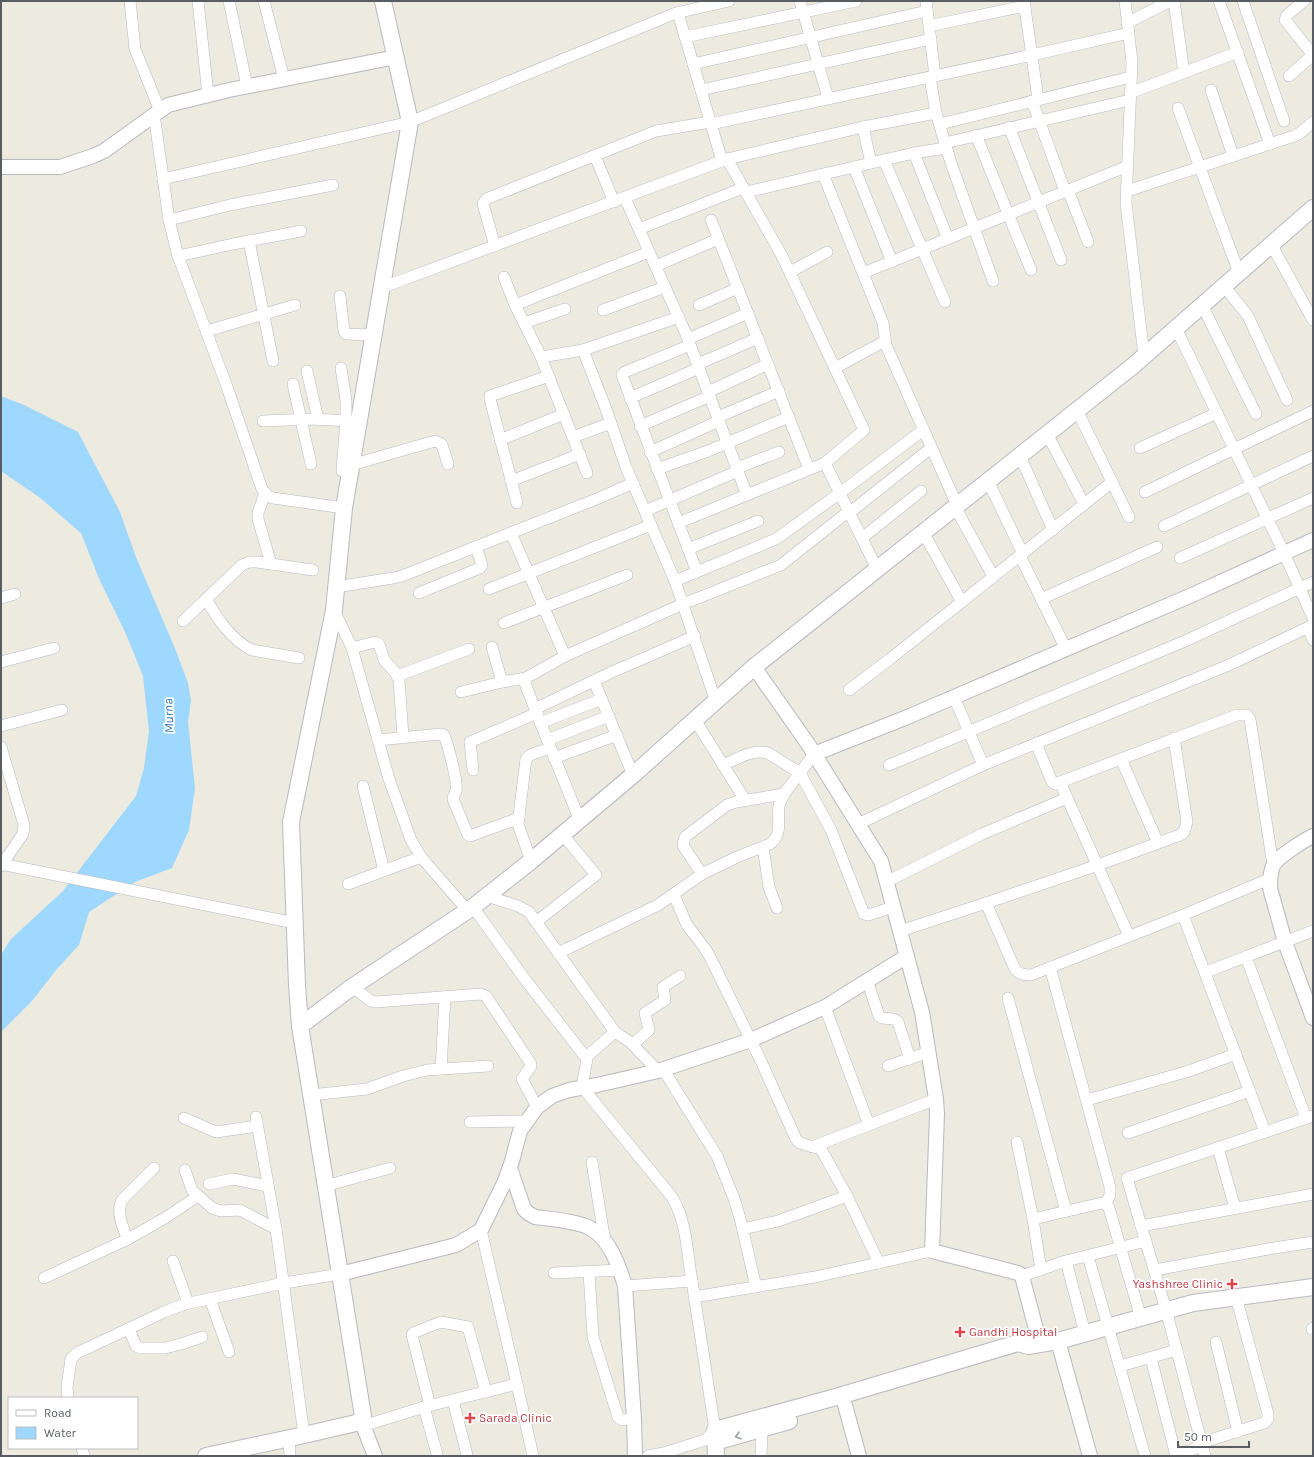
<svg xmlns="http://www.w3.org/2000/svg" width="1314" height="1457" font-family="Karla,sans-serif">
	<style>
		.water { fill: #9ed8ff }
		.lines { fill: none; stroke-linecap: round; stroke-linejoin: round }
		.minor-casing { stroke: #b6b9be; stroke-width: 12 }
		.tertiary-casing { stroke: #b6b9be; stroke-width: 16 }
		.secondary-casing { stroke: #b6bac0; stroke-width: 18 }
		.minor { stroke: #fff; stroke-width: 11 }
		.tertiary { stroke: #fff; stroke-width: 14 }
		.secondary { stroke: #fff; stroke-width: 16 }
		.oneway { stroke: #9b9ea1 }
		.health-dot { fill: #e0444e; stroke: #fff; stroke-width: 1.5 }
		.labels { text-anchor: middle; stroke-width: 3.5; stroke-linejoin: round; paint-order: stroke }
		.health-label { font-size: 12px; fill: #be3a42; stroke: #fff; text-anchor: start }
		.water-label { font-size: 13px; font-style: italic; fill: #3478b8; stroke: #fff }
	</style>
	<rect width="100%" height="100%" fill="#edeae0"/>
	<path class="water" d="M1,396l23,9 54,27 42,80 16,45 40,94 12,32 3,18 -3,21 7,66 -6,42 -17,38 -37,14 -46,30 -10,33 -23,25 -24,31 -31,31v-77l10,-16 52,-48 73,-95 8,-28 5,-37 -6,-55 -17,-42 -26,-53 -19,-48 -42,-36 -38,-26z"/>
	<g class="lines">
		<defs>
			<g id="minor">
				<path d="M130,1l5,48 25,62"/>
				<path d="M198,1l10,94"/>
				<path d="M229,1l18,85"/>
				<path d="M264,1l20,78"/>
				<path d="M800,1l28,97"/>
				<path d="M926,1l9,75"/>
				<path d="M1024,1l14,98"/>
				<path d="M1125,1l7,61 -6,141 18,153"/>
				<path d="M1174,1l10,72"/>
				<path d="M1219,1l51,143"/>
				<path d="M1243,1l41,120"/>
				<path d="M1304,1l-17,14 -2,5 28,35"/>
				<path d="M678,13l44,148"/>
				<path d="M1127,23l43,-22"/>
				<path d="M929,26l96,-20"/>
				<path d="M685,37l171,-36"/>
				<path d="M693,64l234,-53"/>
				<path d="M1289,76l24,-21"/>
				<path d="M930,77l6,36"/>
				<path d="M701,90l230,-51"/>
				<path d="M1211,90l22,66"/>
				<path d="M1130,93l108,-41"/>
				<path d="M1032,101l33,90"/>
				<path d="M1178,108l61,165"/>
				<path d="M154,114l15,106 9,36 48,128 36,105 6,7 5,2 71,10"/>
				<path d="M711,124l321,-69 97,-22"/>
				<path d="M940,124l191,-47"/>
				<path d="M863,127l8,36"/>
				<path d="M1009,127l52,133"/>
				<path d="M976,135l55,135"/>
				<path d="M945,143l185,-43"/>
				<path d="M914,153l34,86"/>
				<path d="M595,156l19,46"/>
				<path d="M727,159l136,-32 73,-14 15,50 42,118"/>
				<path d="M884,160l61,142"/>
				<path d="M854,167l38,95"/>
				<path d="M823,174l60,149 3,22 71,160"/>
				<path d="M163,179l247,-57 266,-109 53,-12"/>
				<path d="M1068,190l20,52"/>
				<path d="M1127,191l167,-55 6,-3 13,-11"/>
				<path d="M746,192l168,-39 32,-5"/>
				<path d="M625,198l61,136 61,161"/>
				<path d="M169,220l61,-15 103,-20"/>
				<path d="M711,220l98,249"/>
				<path d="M639,229l104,-41"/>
				<path d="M249,241l24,120"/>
				<path d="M1271,244l42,76"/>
				<path d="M495,246l-12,-42 3,-5 170,-68 54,-9"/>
				<path d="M178,256l55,-12 68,-13"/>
				<path d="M656,266l62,-27"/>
				<path d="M790,272l37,-20"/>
				<path d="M863,273l265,-107"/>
				<path d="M504,277l11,28 26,52 42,-7 23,59 20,58 49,114 41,121"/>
				<path d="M1224,286l24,30 39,84"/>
				<path d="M381,288l346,-129 54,95 83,176 -39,33 52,106"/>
				<path d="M340,296l4,35 2,3 27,1"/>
				<path d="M515,305l134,-53"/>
				<path d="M699,305l39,-17"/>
				<path d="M1202,305l54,109"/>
				<path d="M603,310l62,-23"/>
				<path d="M524,323l41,-14"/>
				<path d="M1176,328l108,225 29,65"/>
				<path d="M207,331l88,-26"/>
				<path d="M688,339l60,-26"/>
				<path d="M690,345l-65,27 -3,3 75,197"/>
				<path d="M583,350l96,-33"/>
				<path d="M541,357l46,116"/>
				<path d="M698,364l60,-26"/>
				<path d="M341,368l5,32v20l-4,51"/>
				<path d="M835,368l50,-27"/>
				<path d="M307,371l11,48"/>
				<path d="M293,384l18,80"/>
				<path d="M708,392l60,-28"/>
				<path d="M630,398l69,-30"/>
				<path d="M1077,410l52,107"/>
				<path d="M718,417l61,-26"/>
				<path d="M263,421l48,-2 41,2"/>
				<path d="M640,426l70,-30"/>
				<path d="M1047,434l37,70"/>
				<path d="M573,437l38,-14"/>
				<path d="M500,440l64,-26"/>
				<path d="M1140,448l77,-35"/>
				<path d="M650,452l69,-31"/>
				<path d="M1020,456l33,74"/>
				<path d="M351,465l84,-24 5,2 2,2 6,19"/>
				<path d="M737,468l42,-16"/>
				<path d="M657,469l51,-18 81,-34"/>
				<path d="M511,481l69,-27"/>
				<path d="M988,481l35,73"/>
				<path d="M1145,492l168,-81"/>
				<path d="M265,493l-7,20v6l13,45"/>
				<path d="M517,503l-27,-104v-3l59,-20"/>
				<path d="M955,507l38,69"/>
				<path d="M645,511l93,-40"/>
				<path d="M849,513l82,-65"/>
				<path d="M678,523l147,-60"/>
				<path d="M1164,526l149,-70"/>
				<path d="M923,532l39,70"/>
				<path d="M511,533l54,123"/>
				<path d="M862,538l59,-47"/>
				<path d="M688,549l70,-28"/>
				<path d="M1020,556l46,93"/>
				<path d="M1180,558l133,-60"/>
				<path d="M675,581l101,-42 64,-46 83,-63"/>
				<path d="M336,587l57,-9 9,-2 197,-78 34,-15"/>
				<path d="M489,589l162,-64"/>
				<path d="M419,593l61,-25 2,-3 -6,-18"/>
				<path d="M1,598l14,-4"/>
				<path d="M206,599c11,19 25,41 46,51l47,8"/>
				<path d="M1041,599l116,-52"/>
				<path d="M334,610l18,38 37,131 22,61 10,17 46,53"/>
				<path d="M183,621l59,-56 7,-3h8l56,8"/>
				<path d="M504,623l123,-48"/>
				<path d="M1308,628l5,12"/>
				<path d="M492,647l10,35"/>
				<path d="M352,648l23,-6 4,2 5,16 11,12 4,8 4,57"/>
				<path d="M1,662l53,-14"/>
				<path d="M397,676l72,-27"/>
				<path d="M594,681l39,94"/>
				<path d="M849,690l41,-31 222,-177"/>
				<path d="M461,692l41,-10 24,-4"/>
				<path d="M954,697l29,68"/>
				<path d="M535,709l77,-37 83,-36"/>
				<path d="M695,720l50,80"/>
				<path d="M540,723l62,-24"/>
				<path d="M1,726l61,-16"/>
				<path d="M1174,738l13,84 -3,10 -4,3 -82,30 -112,38 29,66c5,5 8,6 16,6l152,-60 86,-36"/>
				<path d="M378,740l63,-6 3,1c4,10 14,47 12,56 -1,3 -3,5 -3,8l15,36 2,1 49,-18"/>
				<path d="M547,740l62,-24"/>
				<path d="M1036,743l16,39 3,2 182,-69h10l3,4 23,146"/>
				<path d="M1,747l23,78 -1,9 -22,32"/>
				<path d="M554,758l63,-23"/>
				<path d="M1121,759l37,84"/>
				<path d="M723,765c14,-6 29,-16 45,-12l32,20 31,57 33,84 4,1 25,-8"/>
				<path d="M889,765l296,-124 128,-59"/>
				<path d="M473,770l-3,-28 67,-29"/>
				<path d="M1060,782l69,154"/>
				<path d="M363,786l21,85"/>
				<path d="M580,821l-45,-112 -10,-26 1,-5 39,-22 118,-52 98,-39 68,-54"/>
				<path d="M858,824l125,-59 246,-100 84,-40"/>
				<path d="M763,847l6,40 8,21"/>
				<path d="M531,861l-13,-37 8,-65 4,-4 20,-7"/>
				<path d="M1,864l294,59"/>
				<path d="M702,874l-18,-27 -1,-3 2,-7 42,-32 9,-3 48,-8"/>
				<path d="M886,882l96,-48 85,-36"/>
				<path d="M348,884l73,-27"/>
				<path d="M674,895l13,30 19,25 5,9 50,102 35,78 4,4 21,6 1,2 25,45 32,67"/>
				<path d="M487,896l31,10 11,6 86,120 15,10 28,29"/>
				<path d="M473,907l51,71 63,81 -5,28 90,110c15,24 15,57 20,84"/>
				<path d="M1183,915l82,217"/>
				<path d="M536,922l60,-47 -33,-40"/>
				<path d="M900,931l86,-28"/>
				<path d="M558,953l100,-48 44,-31 35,-17 33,-13c13,-9 7,-25 9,-38 1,-5 3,-8 5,-12l30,-40"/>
				<path d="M1246,957l60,161"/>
				<path d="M1050,967l60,220v8l-4,9"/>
				<path d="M1206,972l107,-41"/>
				<path d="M867,980l12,36c5,5 14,0 19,6l12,37"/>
				<path d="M352,987l19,14 5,1 105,-8 5,2 45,68v2l-9,13 15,28"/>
				<path d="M1008,998l58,213"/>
				<path d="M825,1007l44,118"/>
				<path d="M633,1044l16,-14 -4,-17 20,-13 -2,-13 17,-11"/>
				<path d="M586,1057l29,-25"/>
				<path d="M888,1066l41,-14"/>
				<path d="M441,1069l4,-72"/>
				<path d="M663,1069l54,87 18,45 6,21 15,65"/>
				<path d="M311,1095l56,-6 36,-13 24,-6 61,-4"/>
				<path d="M1087,1100l102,-29 47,-17"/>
				<path d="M256,1117l20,112 28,206"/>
				<path d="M184,1118l32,14 41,-6"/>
				<path d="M470,1122l56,-1"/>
				<path d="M1128,1133l122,-42"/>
				<path d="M1017,1142l16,77 8,51"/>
				<path d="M812,1147l124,-48"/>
				<path d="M1218,1148l17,60"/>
				<path d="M592,1162l13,80"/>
				<path d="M185,1170l7,20 20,18 9,3 19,-1 36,19"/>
				<path d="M209,1184l24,-5 35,7"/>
				<path d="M325,1186l65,-18"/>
				<path d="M1033,1219l69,-16 4,1 3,4 32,110"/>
				<path d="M1141,1226l172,-32"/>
				<path d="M743,1229l35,-8 69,-25"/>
				<path d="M128,1239c-6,-12 -12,-27 -6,-39l32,-32"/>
				<path d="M1088,1256l57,200"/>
				<path d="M173,1261l15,42"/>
				<path d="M1066,1261l19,72"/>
				<path d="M1155,1270l113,-21 45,-7"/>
				<path d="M589,1272l4,65 25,80 4,3 12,-1"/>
				<path d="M554,1273l66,-3"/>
				<path d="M1022,1276l44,-15 80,-20"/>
				<path d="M44,1278l84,-39 37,-21 33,-22"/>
				<path d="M625,1286l67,-5 23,149 -10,10 -41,13 -16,3"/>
				<path d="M694,1297l121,-20 117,-26"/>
				<path d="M210,1299l19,53"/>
				<path d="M129,1329l7,17 4,2h25l16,-4 21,-7"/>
				<path d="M1312,1329l1,-1"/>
				<path d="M1216,1342l22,90"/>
				<path d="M1151,1358l25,98"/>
				<path d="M1120,1366l57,-16"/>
				<path d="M517,1384l16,72"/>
				<path d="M68,1398l-1,-11 4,-28 6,-6 87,-41 21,-8 99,-21 56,-9"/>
				<path d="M453,1400l14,55"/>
				<path d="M430,1406l-18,-71 1,-2 28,-11 27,5 18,65"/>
				<path d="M424,1407l13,47"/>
				<path d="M363,1426l61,-19 93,-23 -36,-154"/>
				<path d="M289,1439l1,17"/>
				<path d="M1201,1443l63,-20 4,-4v-5l-32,-117"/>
				<path d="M82,1448l2,8"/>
				<path d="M761,1456l1,-27"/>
				<path d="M1176,1456l26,-10"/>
				<path d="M1205,1456l-39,-146 -39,-132 186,-62"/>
			</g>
			<g id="tertiary">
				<path d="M1,167h59l33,-11 11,-5 64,-46 61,-15 167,-33"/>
				<path d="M754,667l54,77 73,117 41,151 14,87 1,15 -5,137 86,22 4,3 18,68"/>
				<path d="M814,754l91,-36 287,-123 121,-55"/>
				<path d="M1313,836c-10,5 -36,21 -40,30 -3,7 -3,14 -3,22l15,54 28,76"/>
				<path d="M510,1168l14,41 4,4 7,4c15,2 42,4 55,11 20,11 29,38 35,58l9,133 1,37"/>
				<path d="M340,1274l116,-29 25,-15 24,-49 7,-20 8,-30 17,-24 15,-11 17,-6 28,-5 61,-14 93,-31 74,-33 82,-51"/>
				<path d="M1058,1341l32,115"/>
				<path d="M845,1405l14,51"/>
				<path d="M361,1420l14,36"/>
			</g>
			<g id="secondary">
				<path d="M300,1026l-3,-41 -6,-163 43,-212 10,-102 66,-386 -27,-121"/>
				<path d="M715,1442l74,-21"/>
				<path d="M206,1456l98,-21 52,-12 5,-3 2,-4 -63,-390 52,-39 121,-80 58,-46 102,-86 121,-108 380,-302 179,-157"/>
				<path d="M716,1456l-1,-26 121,-33 182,-54 10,3 30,-5 135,-38 120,-16"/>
			</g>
		</defs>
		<use href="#minor" class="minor-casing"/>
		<use href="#tertiary" class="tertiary-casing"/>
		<use href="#secondary" class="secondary-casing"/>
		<use href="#minor" class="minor"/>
		<use href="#tertiary" class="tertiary"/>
		<use href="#secondary" class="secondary"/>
	</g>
	<defs><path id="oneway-chevron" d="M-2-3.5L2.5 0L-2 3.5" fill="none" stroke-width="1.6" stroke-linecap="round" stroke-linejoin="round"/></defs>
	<use class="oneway" href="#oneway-chevron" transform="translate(738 1436) rotate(164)"/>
	<g class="health-dot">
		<path d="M1230 1278h4v4h4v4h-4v4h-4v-4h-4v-4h4z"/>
		<path d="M958 1326h4v4h4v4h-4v4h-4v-4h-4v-4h4z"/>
		<path d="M468 1412h4v4h4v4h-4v4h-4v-4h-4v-4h4z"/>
	</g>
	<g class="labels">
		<g class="health-label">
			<text x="1223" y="1288" text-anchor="end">Yashshree Clinic</text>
			<text x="969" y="1336">Gandhi Hospital</text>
			<text x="479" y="1422">Sarada Clinic</text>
		</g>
		<g class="water-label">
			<text transform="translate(168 716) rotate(-92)" y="5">Murna</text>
		</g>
	</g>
	<rect width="1314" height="1457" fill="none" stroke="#595d62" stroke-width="4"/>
	<rect x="8" y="1397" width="130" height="52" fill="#ffffff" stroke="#bdbec0"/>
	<rect x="16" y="1410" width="20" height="6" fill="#ffffff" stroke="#bdbec0"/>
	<text x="44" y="1417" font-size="12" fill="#595d62">Road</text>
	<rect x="16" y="1427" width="20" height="12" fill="#9ed8ff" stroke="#bdbec0"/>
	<text x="44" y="1437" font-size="12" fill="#595d62">Water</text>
	<path d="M1178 1441v6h71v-6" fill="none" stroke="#595d62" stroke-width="2"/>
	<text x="1184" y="1441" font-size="12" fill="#595d62" stroke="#ffffff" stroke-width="3" paint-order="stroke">50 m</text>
</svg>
